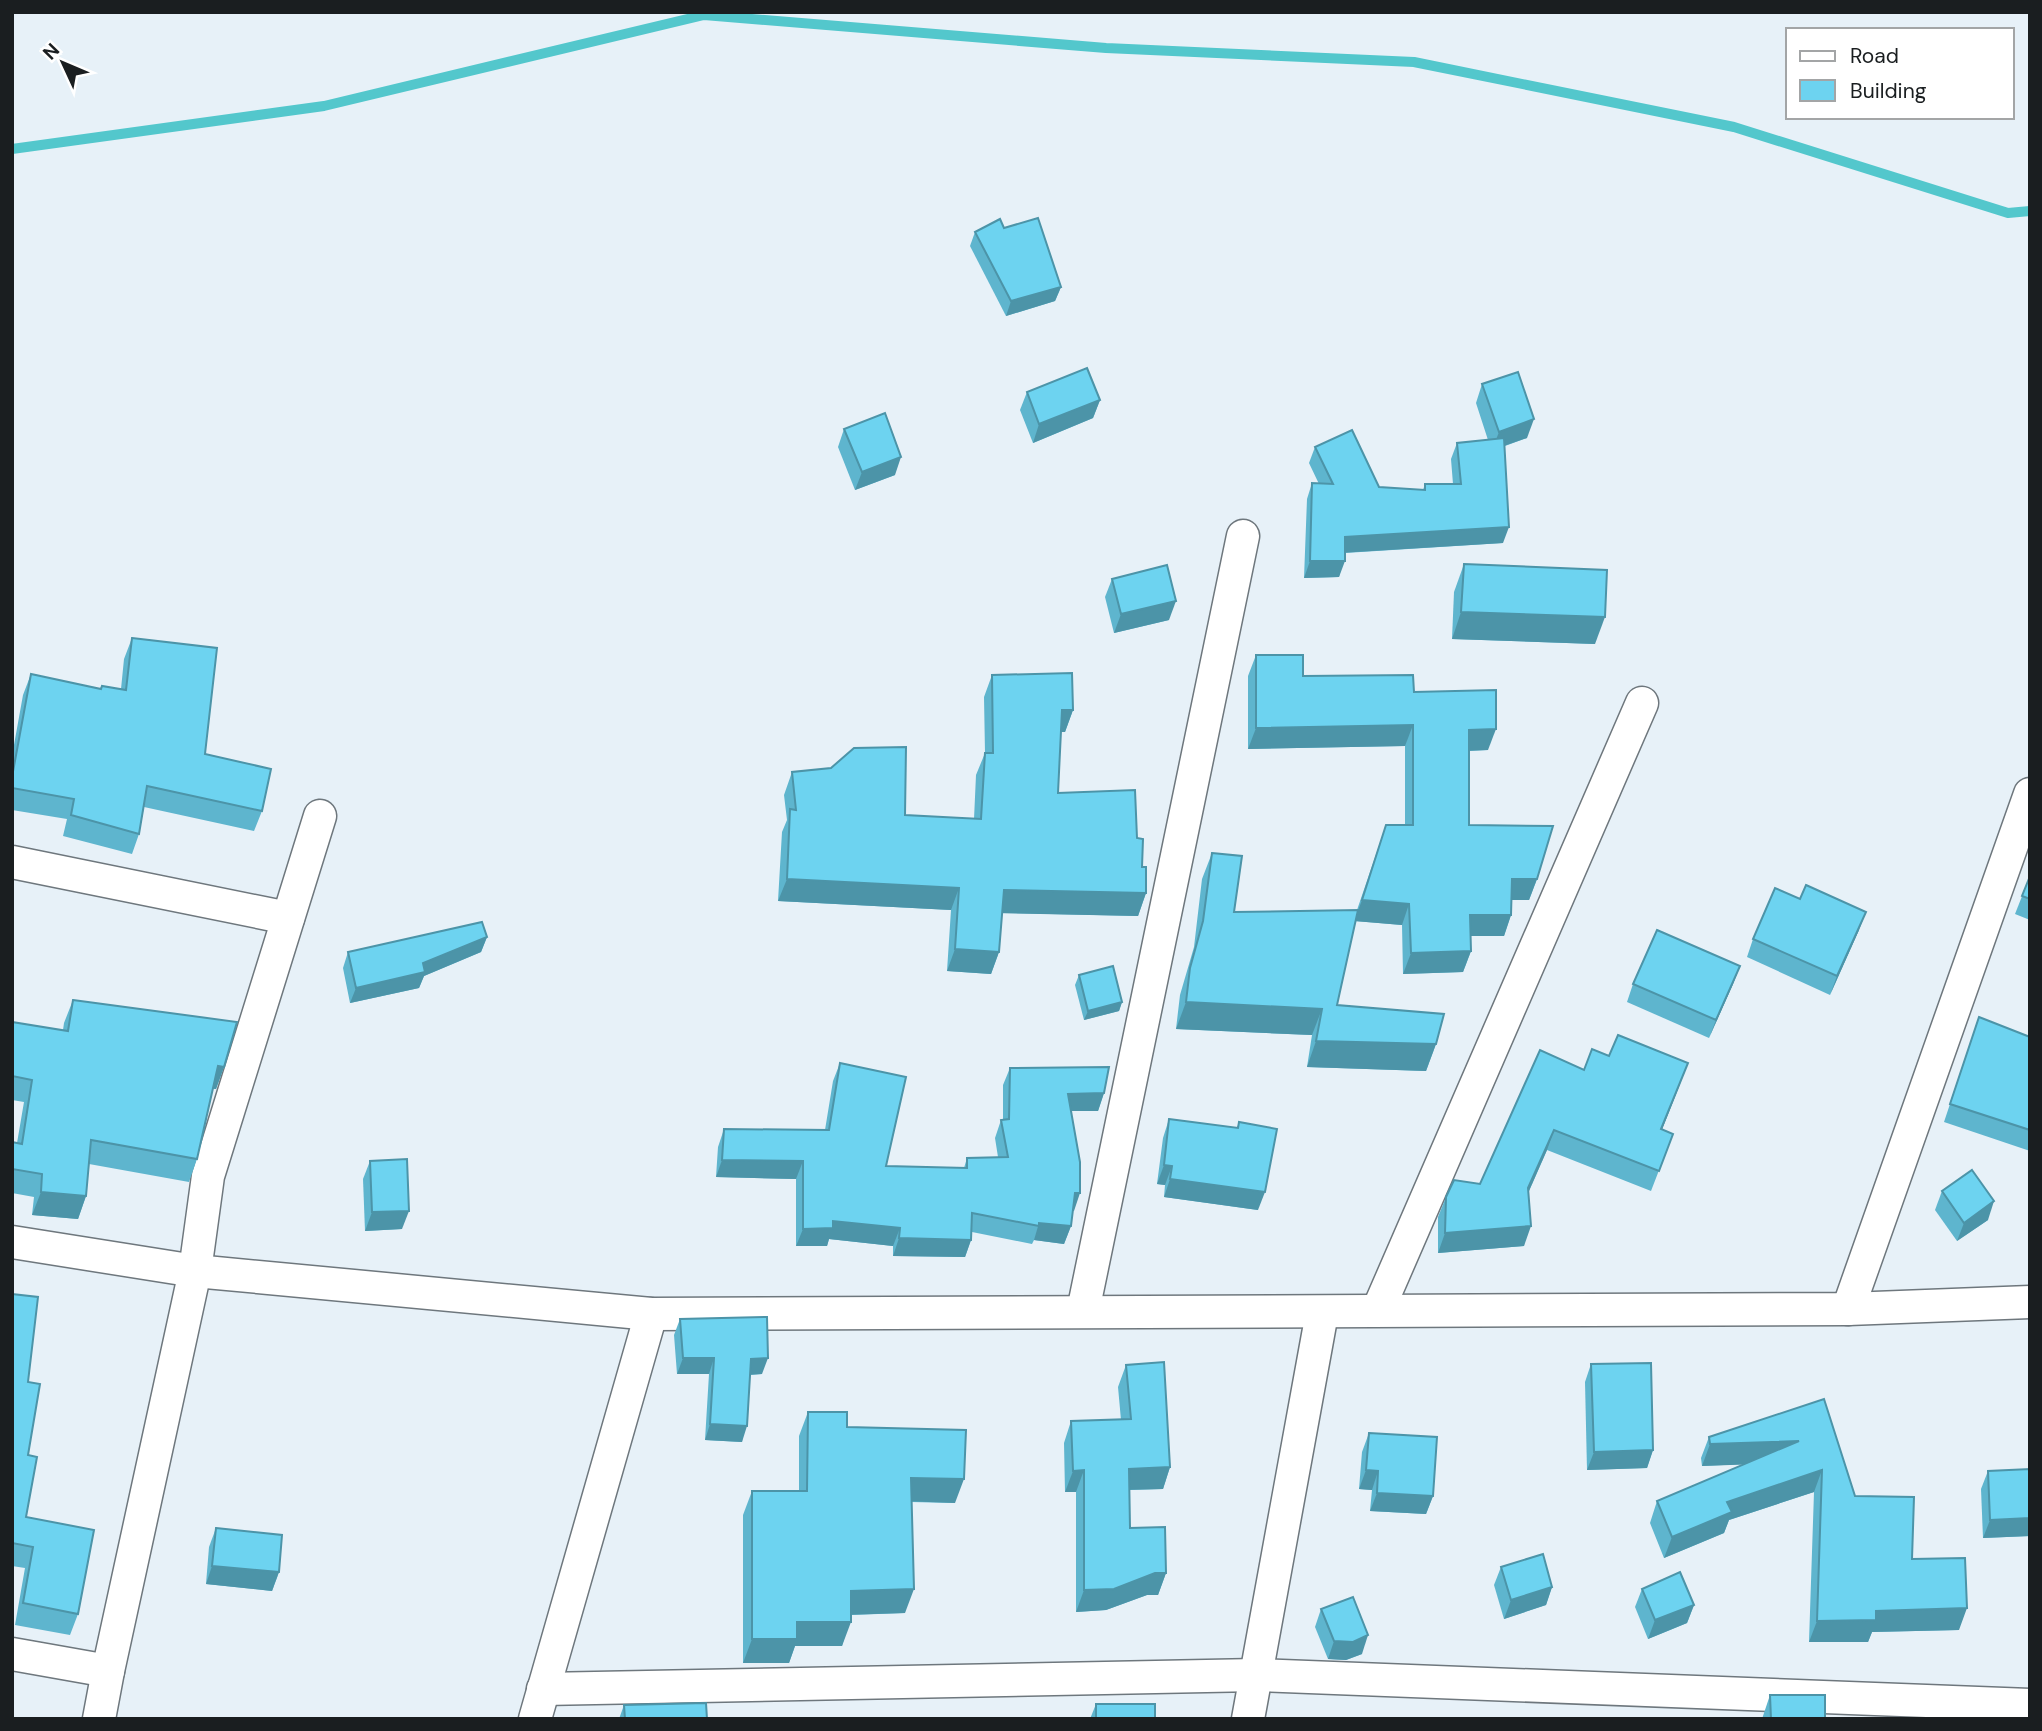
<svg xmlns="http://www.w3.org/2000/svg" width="2042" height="1731" font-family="'DM Sans',sans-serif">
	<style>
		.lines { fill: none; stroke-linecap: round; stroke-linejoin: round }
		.stream { stroke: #53c7cc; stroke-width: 10 }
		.minor-casing { stroke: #6e777d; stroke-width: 35 }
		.minor { stroke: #fff; stroke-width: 32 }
		.wall { fill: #5eb5ce }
		.shaded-wall { fill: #4c94a8 }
		.building { fill: #6dd3f0; stroke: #4c94a8; stroke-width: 2 }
	</style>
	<rect width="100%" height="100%" fill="#e7f1f8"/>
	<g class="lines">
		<path class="stream" d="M12,149l312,-43 380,-91 402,33 308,14 320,65 274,86 22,-2"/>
		<defs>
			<g id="minor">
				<path d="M12,862l276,56"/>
				<path d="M12,1242l183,29 456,43 1197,-5 182,-7"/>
				<path d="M1848,1309l182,-515"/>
				<path d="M1378,1310l264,-607"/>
				<path d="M1083,1311l160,-775"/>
				<path d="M12,1654l96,17 -9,48"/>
				<path d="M108,1671l87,-400 13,-95 112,-360"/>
				<path d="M543,1689l714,-14 773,30"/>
				<path d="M535,1719l116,-405"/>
				<path d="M1248,1719l74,-406"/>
			</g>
		</defs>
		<use href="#minor" class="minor-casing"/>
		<use href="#minor" class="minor"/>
	</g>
	<g class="wall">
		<path d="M1004,228l57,59 -6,14 -49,15 -36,-70 5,-14z"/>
		<path d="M1482,384l45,54 -22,8 -2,97 -158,10 -6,24 -35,1 3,-79 5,-16 7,1 -10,-21 6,-16 64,40 44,3 2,-6h28l-2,-25 6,-16 31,-3 -12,-37z"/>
		<path d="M1027,392l73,8 -7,18 -60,25 -13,-33z"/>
		<path d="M844,429l51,46 -40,15 -17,-43z"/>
		<path d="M1464,564l131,80 -143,-5 2,-47z"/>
		<path d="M1112,579l57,41 -55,13 -9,-36z"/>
		<path d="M132,638l73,116 57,57 -8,20 -110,-24 -5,27 -7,20 -69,-18 4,-17 -55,-9v-54l11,-61 8,-21 70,15h20l3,-30z"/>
		<path d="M1256,655l47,21 111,16 74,58 -19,1v74l68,54 -8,21h-17l-1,15 -7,21h-34l1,15 -8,21 -60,2 -1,-49 -47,-4 -18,84 99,39 -10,27 -119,-4 5,-32 -136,-6 4,-34 14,-48 8,-68 10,-26 22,59 123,-2 29,-85h19v-79l-157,3v-73z"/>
		<path d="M992,675l81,35 -8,22h-4l-3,61 79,45 9,55 -8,23 -136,-3 -3,39 -8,22 -44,-3 4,-61 -173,-9 4,-69 5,-12 -3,-25 8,-23 113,43 69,4 2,-44 9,-22 -1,-56z"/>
		<path d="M2030,876v44l-15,-6z"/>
		<path d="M1859,930l-29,65 -83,-38 6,-18z"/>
		<path d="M487,937l-6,15 -57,24 -5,12 -69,15 -7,-35 5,-16z"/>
		<path d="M1740,966l-7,18 -24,54 -82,-36 6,-18z"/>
		<path d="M1079,975l43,27 -3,9 -35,9 -9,-35z"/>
		<path d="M73,1000l151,67 -8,22h-3l-16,70 -8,23 -100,-18 -3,32 -8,23 -46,-4 2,-18 -22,-4v-51l5,1 7,-41 -12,-2v-78l51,8 1,-7z"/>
		<path d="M1979,1017l51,20v114l-86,-29z"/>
		<path d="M840,1063l46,103 78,2 3,-10 31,-1 -3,-19 6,-18h2v-35l7,-17 94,25 -6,18h-27l3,100h-1l-2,15 -7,18 -30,-4 -2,4 -60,-12 -1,8 -6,17 -72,-1v-10l-64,-7 -2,7h-31v-67l-80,-2 2,-30 6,-18 101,1 8,-49z"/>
		<path d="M1584,1070l96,14 -18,45 11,5 -22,57 -104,-41 -18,41 -5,55 -86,7v-36l8,-20 34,-13z"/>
		<path d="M1169,1119l68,9 2,-6 19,88 -94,-13 1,-12 -8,-1 6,-46z"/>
		<path d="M370,1161l32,68 -37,2 -2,-52z"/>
		<path d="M1942,1191l46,29 -31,21 -22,-31z"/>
		<path d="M12,1294l16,88 -2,135 52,97 -8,21 -55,-10 10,-57 -13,-2z"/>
		<path d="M680,1319l82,55 -12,1 -8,67 -37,-2 4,-66h-32l-3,-39z"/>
		<path d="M1591,1364l62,86 -6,18 -60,2 -2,-88z"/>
		<path d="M1126,1365l44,102 -7,22 -33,1v38l36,45 -8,22h-11l-41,15 -30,2v-120h-11l-1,-49 7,-22 50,-1 -3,-33z"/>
		<path d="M1824,1399l31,97 57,63 47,71 -87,2 -4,10h-59l5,-150 -85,28 -5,13 -60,25 -14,-35 7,-22 88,-37 -43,2 -1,-8 8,-21z"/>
		<path d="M808,1412l39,15 108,76 -44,-1 -6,111 -54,2 -9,31h-47l-6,17h-46v-148l9,-24h47v-55z"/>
		<path d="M1369,1433l64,63 -7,18 -56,-3 2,-21 -13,-1 3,-37z"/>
		<path d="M2030,1469v67l-47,2 -2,-49 7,-18z"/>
		<path d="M216,1528l63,44 -7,19 -66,-7 3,-37z"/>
		<path d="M1501,1567l51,20 -6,18 -42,14 -10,-34z"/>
		<path d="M1642,1589l52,16 -7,18 -39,16 -13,-32z"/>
		<path d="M1321,1609l41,45 -16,6 -18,-1 -13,-32z"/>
		<path d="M1770,1695l55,24h-63z"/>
		<path d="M1096,1704l59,15h-65z"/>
		<path d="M624,1705l83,14h-88z"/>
	</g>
	<g class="shaded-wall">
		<path d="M1061,287l-6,14 -49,15 5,-15z"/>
		<path d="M1100,400l-7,18 -60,25 6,-19z"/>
		<path d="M1534,419l-7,19 -35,12 7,-18z"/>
		<path d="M901,457l-6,18 -40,15 7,-18z"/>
		<path d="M1509,527l-6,16 -164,10 6,-16z"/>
		<path d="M1310,561h35l-6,16 -35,1z"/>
		<path d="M1176,601l-7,19 -55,13 7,-19z"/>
		<path d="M1461,612l144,5 -10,27 -143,-5z"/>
		<path d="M1062,710h11l-8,22h-12z"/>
		<path d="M1413,725l-8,21 -157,3 8,-21z"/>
		<path d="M1496,729l-8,21 -27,1 8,-21z"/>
		<path d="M787,879l172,9 -8,22 -173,-9z"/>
		<path d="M1512,879h25l-8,21h-25z"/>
		<path d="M1004,890l142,3 -8,23 -143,-3z"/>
		<path d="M1362,900l47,4 -7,21 -48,-4z"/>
		<path d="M1866,912l-7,18 -29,65 7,-19z"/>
		<path d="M1470,915h41l-7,21h-42z"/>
		<path d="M487,937l-6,15 -57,24 -5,12 -69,15 6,-15 67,-25z"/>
		<path d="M955,949l44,3 -8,22 -44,-3z"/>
		<path d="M1471,951l-8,21 -60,2 8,-21z"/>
		<path d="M1740,966l-7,18 -24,54 7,-18z"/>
		<path d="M1122,1002l-3,9 -35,9 4,-9z"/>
		<path d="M1186,1002l136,7 -10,26 -136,-6z"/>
		<path d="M1316,1041l120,3 -10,27 -119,-4z"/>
		<path d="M1688,1063l-8,21 -26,66 7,-21z"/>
		<path d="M218,1066l6,1 -8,22 -6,-1z"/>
		<path d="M1104,1093l-6,18h-37l7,-17z"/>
		<path d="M1554,1130l-7,20 -26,59 7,-21z"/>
		<path d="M722,1160l81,1 -7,18 -80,-2z"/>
		<path d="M1164,1165l8,1 -7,19 -8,-1z"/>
		<path d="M1170,1179l95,13 -7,18 -94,-13z"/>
		<path d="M41,1192l45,4 -8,23 -46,-4z"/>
		<path d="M1075,1193h5l-6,18h-5z"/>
		<path d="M1994,1201l-6,19 -31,21 7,-18z"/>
		<path d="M409,1211l-7,18 -37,2 7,-19z"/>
		<path d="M833,1221l67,7 -7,18 -64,-7 -2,7h-31l7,-17z"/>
		<path d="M1039,1223l32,3 -7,18 -30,-4z"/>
		<path d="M1531,1226l-7,20 -86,7 7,-20z"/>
		<path d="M899,1238l72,2 -6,17 -72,-1z"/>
		<path d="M683,1358h31l-5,16h-32z"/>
		<path d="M768,1358l-6,16 -17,1 6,-16z"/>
		<path d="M710,1424l37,2 -5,16 -37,-2z"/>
		<path d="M1799,1441l-8,22 -89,3 8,-22z"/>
		<path d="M1653,1450l-6,18 -60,2 7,-18z"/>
		<path d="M1170,1467l-7,22 -42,1 8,-21z"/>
		<path d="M1084,1470l-8,22h-11l8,-21z"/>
		<path d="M1366,1470l12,1 -6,19 -13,-1z"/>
		<path d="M1822,1470l-8,22 -85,28 -5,13 -60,25 8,-21 55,-35z"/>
		<path d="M911,1478l53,1 -9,24 -53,-2z"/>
		<path d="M1377,1493l56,3 -7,18 -56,-3z"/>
		<path d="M2030,1518v18l-47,2 7,-18z"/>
		<path d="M212,1566l67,6 -7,19 -66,-7z"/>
		<path d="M1155,1573h11l-8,22h-11l-41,15 -30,2 8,-22z"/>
		<path d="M1552,1587l-6,18 -42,14 7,-19z"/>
		<path d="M914,1589l-9,24 -63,2 9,-24z"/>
		<path d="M1694,1605l-7,18 -39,16 7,-19z"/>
		<path d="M1967,1608l-8,22 -87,2 -4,10h-59l8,-21 59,-10z"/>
		<path d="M797,1622h54l-9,24h-47l-6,17h-46l9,-24z"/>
		<path d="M1368,1635l-6,19 -16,6 -18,-1 6,-18z"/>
	</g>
	<g class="building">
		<path d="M1038,218l23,69 -50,14 -36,-69 25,-13 4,9z"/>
		<path d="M1087,368l13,32 -61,24 -12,-32z"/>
		<path d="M1518,372l16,47 -35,13 -17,-48z"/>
		<path d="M885,413l16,44 -39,15 -18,-43z"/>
		<path d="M1352,430l27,57 46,3v-6h36l-4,-41 47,-5 5,89 -164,10v24h-35l2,-78 21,1 -18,-37z"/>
		<path d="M1464,564l143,6 -2,47 -144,-5z"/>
		<path d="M1167,565l9,36 -55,13 -9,-35z"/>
		<path d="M132,638l85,10 -12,106 66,15 -9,42 -115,-25 -8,48 -68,-19 3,-16 -62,-11v-11l19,-103 70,15 1,-3 24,4z"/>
		<path d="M1256,655h47v21l110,-1 1,17 82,-2v39l-27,1v95l84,1 -16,53h-25l-1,36h-41l1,36 -60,2 -2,-49 -47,-4 24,-75h27v-100l-157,3z"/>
		<path d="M1072,673l1,37h-11l-4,83 77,-3 2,48 6,1 -1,28h4v26l-142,-3 -5,62 -44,-3 4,-61 -172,-9 3,-70 6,1 -4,-38 39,-4 23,-20 52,-1 -1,68 76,4 4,-66h8l-1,-78z"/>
		<path d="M1212,853l30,3 -8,56 124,-2 -21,95 107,9 -8,30 -120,-3 6,-32 -136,-7 4,-34 13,-47z"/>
		<path d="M2030,876v23l-8,-3z"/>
		<path d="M1806,885l60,27 -29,64 -84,-37 22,-51 25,11z"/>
		<path d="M482,922l5,15 -64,26 2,9 -69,16 -8,-36z"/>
		<path d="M1657,930l83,36 -24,54 -83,-36z"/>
		<path d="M1113,966l9,36 -34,9 -9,-36z"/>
		<path d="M73,1000l164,22 -13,45 -6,-1 -21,93 -106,-19 -5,56 -45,-4 1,-18 -30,-5v-27l10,2 10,-64 -20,-4v-54l56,9z"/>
		<path d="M1979,1017l51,20v93l-80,-26z"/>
		<path d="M1618,1035l70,28 -27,66 12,5 -14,37 -105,-41 -26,58 3,38 -86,7 1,-36 8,-17 26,4 60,-134 44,20 8,-21 17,7z"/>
		<path d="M840,1063l66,14 -20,89 81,2v-10l41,-1 -7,-37 8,-1 1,-51 99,-1 -5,26 -36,1 12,68v31h-5l-4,33 -32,-3v3l-67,-13 -1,27 -72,-2 1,-10 -67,-7v7l-30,1v-68l-81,-1 2,-31 105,1z"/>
		<path d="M1169,1119l69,9 1,-6 38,7 -12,63 -95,-13 2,-13 -8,-1z"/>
		<path d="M407,1159l2,52 -37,1 -2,-51z"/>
		<path d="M1972,1170l22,31 -30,22 -22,-32z"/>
		<path d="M12,1294l26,3 -10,85 12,2 -12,71 9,2 -11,60 68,13 -16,84 -55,-11 10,-56 -21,-4z"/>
		<path d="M767,1317l1,41 -17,1 -4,67 -37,-2 4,-66h-31l-3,-39z"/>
		<path d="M1164,1362l6,105 -41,2 1,59 35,-1 1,46h-11l-41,16 -30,1v-120l-11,1 -2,-50 60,-2 -5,-54z"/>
		<path d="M1651,1363l2,87 -59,2 -3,-88z"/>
		<path d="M1824,1399l31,97 59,1 -2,62 53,-1 2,50 -91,3v9l-59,1 5,-151 -95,32 5,10 -60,25 -15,-36 142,-60 -89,3 -1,-7z"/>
		<path d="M808,1412h39v15l119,3 -2,49 -53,-1 3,111 -63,2v31h-54v17h-45v-148h55z"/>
		<path d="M1369,1433l68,4 -4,59 -56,-3 1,-22 -12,-1z"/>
		<path d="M2030,1469v49l-40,2 -2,-49z"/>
		<path d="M216,1528l66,7 -3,37 -67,-6z"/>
		<path d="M1543,1554l9,33 -41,13 -10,-33z"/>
		<path d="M1680,1572l14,33 -39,15 -13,-31z"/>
		<path d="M1353,1597l15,38 -15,7 -19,-1 -13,-32z"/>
		<path d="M1770,1695h55v24h-54z"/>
		<path d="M706,1703l1,16h-82l-1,-14z"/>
		<rect x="1096" y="1704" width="59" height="15"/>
	</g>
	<rect width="2042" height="1731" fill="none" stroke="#1a1e20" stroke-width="28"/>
	<rect x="1786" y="28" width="228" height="91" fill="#ffffff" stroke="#a3a5a6" stroke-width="2"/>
	<rect x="1800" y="51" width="35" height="10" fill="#ffffff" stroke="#a3a5a6" stroke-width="2"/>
	<text x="1850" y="63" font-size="21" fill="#1a1e20">Road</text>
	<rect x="1800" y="80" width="35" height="21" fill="#6dd3f0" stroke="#a3a5a6" stroke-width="2"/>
	<text x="1850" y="98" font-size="21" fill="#1a1e20">Building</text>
	<g transform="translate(63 63) rotate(314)" stroke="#ffffff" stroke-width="5" paint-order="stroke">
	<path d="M0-5L12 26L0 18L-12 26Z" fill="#1a1e20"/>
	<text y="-10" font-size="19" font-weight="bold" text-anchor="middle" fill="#1a1e20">N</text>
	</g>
</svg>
